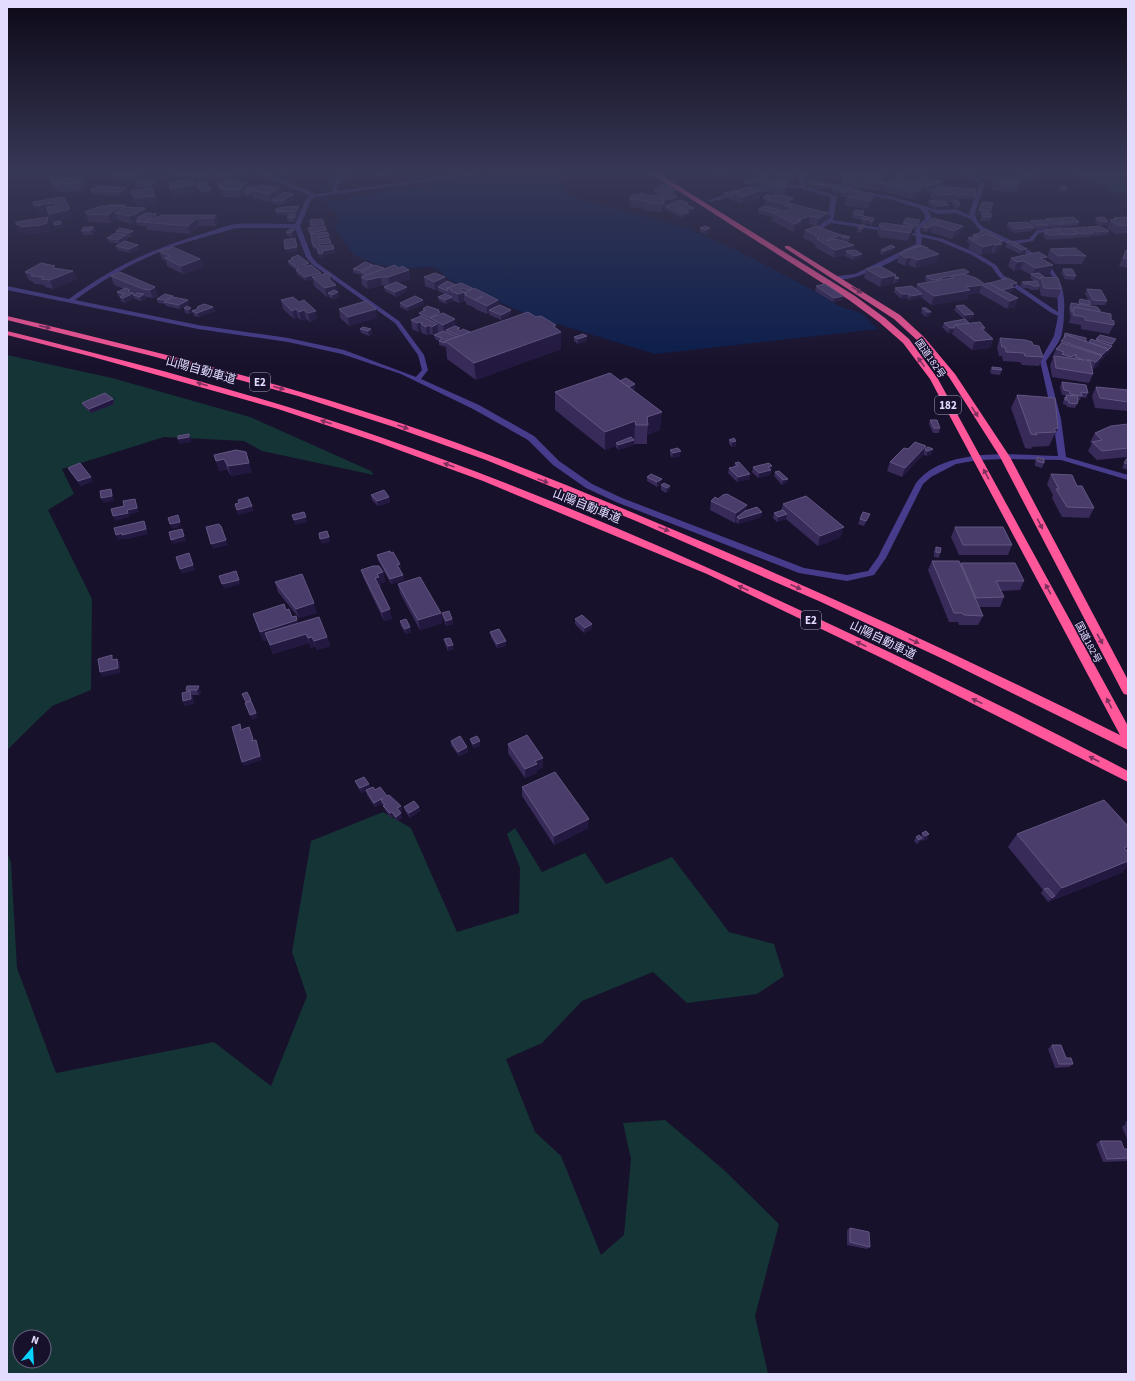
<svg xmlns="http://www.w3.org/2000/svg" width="1135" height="1381" font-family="'Source Sans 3','Noto Sans JP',sans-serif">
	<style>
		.green { fill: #143436; fill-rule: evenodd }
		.water { fill: #0b1d4b }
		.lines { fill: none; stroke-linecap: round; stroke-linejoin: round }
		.stream { stroke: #0b1d4b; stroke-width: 3.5 }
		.minor { fill: #463c8b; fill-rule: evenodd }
		.highway { fill: #ff579a; fill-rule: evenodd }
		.wall { fill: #382a59; fill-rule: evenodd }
		.shaded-wall { fill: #231840 }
		.building { fill: #4a3d6b; stroke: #625682 }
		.oneway { fill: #80305e }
		.labels { text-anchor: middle; stroke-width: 3; stroke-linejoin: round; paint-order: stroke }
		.far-street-label { font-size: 10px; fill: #e3dcff; stroke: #18112c }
		.shield { fill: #18112c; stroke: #a69fc0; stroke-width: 1 }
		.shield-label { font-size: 11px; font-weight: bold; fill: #e3dcff }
		.street-label { font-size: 12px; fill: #e3dcff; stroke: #18112c }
	</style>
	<rect width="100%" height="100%" fill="#18112c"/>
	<g class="green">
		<path d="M1077,174h51v18l-14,1 -8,-3 -2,-4 -20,-7z"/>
		<path d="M7,355l105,23 138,39 121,54 3,4 -112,-24 -18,-10 -80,-4 -102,32 12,25 -26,16 44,89 -1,91 -39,16 -45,44z"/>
		<path d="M383,812l28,16 46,104 62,-19 1,-45 -13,-34 8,-6 27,44 43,-19 21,31 66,-27 57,75 45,12 10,32 -27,18 -70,9 -34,-31 -71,29 -40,42 -36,16 29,73 26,24 40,99 23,-20 7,-76 -8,-36 42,-3 59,50 55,54 -24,92 13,58h-761v-523l4,12 6,105 39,105 158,-31 57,44 36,-90 -15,-44 19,-111zM20,1337h24v24h-24z"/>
	</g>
	<path class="water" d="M502,174h52c7,4 8,8 9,16l8,6 24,8 93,24 54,25 71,37 26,16 22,7 17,16 -223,25 -124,-38 -80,-35 -15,-13 -10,-1 -15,1 -32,-3 -16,-6 -10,-5 -17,-25 2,-15 -12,-8 8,-4 29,-7z"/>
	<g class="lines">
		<path class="stream" d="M339,174l-14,15 -2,10 17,4"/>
		<g class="minor">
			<path d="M261,174h6l48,20 19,-2 -2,-3 2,-6 8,-9h5l-9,10 -1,5 1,2 129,-17h13l-165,23 -4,3 -11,26 12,31 5,6 82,58 25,34 4,15 -7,9 58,26 55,31 25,25 33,23 30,14 182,70 43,7 21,-4 10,-14 38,-74c29,-37 100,-28 142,-27l-5,-37 -13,-58 14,-25 4,-20 -8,-4 -51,-35 -7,-10 -20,-12 -33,-14 -17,-4 -1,9c-15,8 -73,41 -86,32l3,-2 17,-2 61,-30v-8l-6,-2 6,-1 -2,-4 11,-10v-4l-4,-6 -31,-10 -27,-4v-2l28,3 47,14 18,-1 14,7 -1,-3 11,-29 -6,-5 -15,-5 16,2 10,8 -10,29 2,8 6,6 29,14 17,-2 8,-9 21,-2 3,2 -22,3 -6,8 -16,3c30,15 50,32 47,68 0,9 -1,17 -3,25 -4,9 -10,16 -15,24l15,58 5,38 62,18v5l-67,-20 -56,-1 -27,1 -22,4 -25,13 -8,7 -37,74 -12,17 -27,6 -48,-8 -183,-71 -30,-14 -33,-23 -25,-25 -55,-31 -72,-35 -59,-20 -54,-12 -90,-13 -191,-39v-4l62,13c45,-33 81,-49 133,-65 11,-3 24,-9 35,-10 19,-1 39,0 58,0l11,-25 4,-3zM927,210l11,4 17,-1 16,6 8,10 54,28 11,9 8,10 5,12 1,24 -55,-37 -7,-10 -20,-12 -33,-14 -22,-5 -1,-5 11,-10v-4zM236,228h59l11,29 7,8 82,58 23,32 4,15 -6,7 -72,-27 -56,-12 -90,-13 -123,-25c26,-19 53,-35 82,-47 25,-11 53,-17 79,-25z"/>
			<path d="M802,174h5l-5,5 5,6 -1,2 31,9 -4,24 62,10 -3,2 -61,-9 -16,10h-4v-2l16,-11 4,-23 -32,-9 -32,-2 -56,16 -3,-2 59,-16 35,1 -5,-6z"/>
		</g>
		<g class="highway">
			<path d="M652,174h7l196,122 30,22 24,21 29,40 190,347v24l-185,-91 -122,-57 -185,-81 -150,-61 -92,-33 -96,-31 -146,-40 -145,-36v-4c132,31 264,64 393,107 93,31 184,69 274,107 151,63 300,132 446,205l-190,-356 -27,-36 -24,-21 -30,-22z"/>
			<path d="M785,246h4l111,69 24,22 31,37 55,83 118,223v15l-4,-1 -2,-3 -122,-234 -51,-80 -31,-36 -24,-22 -109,-71z"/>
			<path d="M7,331c126,31 251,64 373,106 155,53 306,119 454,189 99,46 197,94 294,145v11l-238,-120 -183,-88 -224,-93 -106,-39 -99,-33 -185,-52 -86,-22z"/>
		</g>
	</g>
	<g class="wall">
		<path d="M113,174h30v1l-5,5 -24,-2z"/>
		<path d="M174,174h35l-5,5 -20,-1v-1l-9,-1z"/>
		<path d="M215,174h24l-8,5 -16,-2z"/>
		<path d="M241,174h13l-8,2 -4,-1z"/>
		<path d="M377,174h13v1l-13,1z"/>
		<path d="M717,174h18l-14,3z"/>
		<path d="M753,174h16l-1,6h20l-3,14 -24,-2 -1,6 -18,6 -18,-7v-4l15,-2 22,-1v-5l-11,2 -6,-4 1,-3 14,-3z"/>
		<path d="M776,174h18l-2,6 -17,-2z"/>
		<path d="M845,174l38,10 -2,7 -29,-3v1l6,2 17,3 -2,8 -5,7 -23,-4 2,-8 2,-4 -3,4 -5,-1v-2h-1l1,-2 -2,2 -8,-1 1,-3 -25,-2 1,-4 34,2z"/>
		<path d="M1036,174l-1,4 -5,3 -8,-2 1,-4z"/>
		<path d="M907,175l-1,3 -1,1 8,2h29l-2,6h9l27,8 -1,4h-22v1l7,4 -1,4h-4l-3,-4v-2h-7l3,7 -11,1 -9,-5 1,-4 5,-1 -4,-3 1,-4 -6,-2 -11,9 -32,-9 2,-8z"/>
		<path d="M994,177l26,7 -3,8h-12v-1l-13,-1 -1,-6z"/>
		<path d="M83,178l2,7 -3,6 -22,1v-2h-5l-3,-3 -3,-8z"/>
		<path d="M238,182l10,6 33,6 14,4 -12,7 -10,-1 -1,-3 -1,1 -19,-4v-2l-3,1 -4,-1 -1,-2 -3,3h-17v-2h-1l-1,-3h-1l-3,-5 -1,-4z"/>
		<path d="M135,183l24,1 -7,5 6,15 -20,2 -5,-7 -3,-8 19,-3 -13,-1z"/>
		<path d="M168,183l29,8 -6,1v2l-18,3 -3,-6z"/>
		<path d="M196,183l16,10 -10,2z"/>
		<path d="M104,186v1l23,5 -6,4 -21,-1v-1l-1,1 -7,-1 -2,-4z"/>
		<path d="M1060,187h8l-2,4 -2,2 -5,-2z"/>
		<path d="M654,189l21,5h-2l4,3v4l-12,3h-1l-2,8 -16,-1v-2l-17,-2 1,-8 4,-3 13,-1 12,2 -5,-4z"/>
		<path d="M772,196l22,2 -1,6 35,9 2,5 -12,8 23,9 9,2 -1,4 -2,2 6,7 9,4 -1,4 -8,2 -8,-4v-1l-11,3 -19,-11 1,-2 -3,-1 1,-1 -11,-5 2,-8 11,-4 -7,-2 -9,3v2l-7,3 -21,-11v-4l-14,-4 1,-4 6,-3 1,-5 -3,-1v-3z"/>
		<path d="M33,202l37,7 3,8 -20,5 -2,-1 -3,-9 -10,2z"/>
		<path d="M982,202l11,1 -3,11h2l-2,7h-10l2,-6 -4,-1z"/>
		<path d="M671,203h17l-1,2 7,3 -1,4 -4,2 -1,2 -6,2 -17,-8v-4l6,-2z"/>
		<path d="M125,205l1,2 20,1 1,5 11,4 58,-2 2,8 -2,3h-17l-9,8 -43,-4 -1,-4 -9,-1 -1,-2 -4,1 -15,-4v-1l-6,4 -22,-1 -4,-10 22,-6z"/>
		<path d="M300,210l-3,6h-1l1,4 -2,2h-7l-1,-4 2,-2 -13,-2 -1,-3z"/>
		<path d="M864,211l-1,4 -2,5 -9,-2 1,-4z"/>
		<path d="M868,217l-2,7 -5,-1 1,-4z"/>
		<path d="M869,217l4,5 -1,3 -5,-1z"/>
		<path d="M1128,217v16l-13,1 -8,-6 3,-8h4v-2z"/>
		<path d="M933,218l30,8 -3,8 -8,5 -22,-7 1,-2 -4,2 -5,-1 1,-4z"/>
		<path d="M1060,218l19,4 -1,4 -13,1 -1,-1 -1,2h-14l-1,-1 -1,2h-14v2l-19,2 -8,-6 2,-4h21l1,-2h14l1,-2h15z"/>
		<path d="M1096,218l12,3 -1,4h-8l-5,-3z"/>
		<path d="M310,220l15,6 10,27 -12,2 1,2 -4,1 -3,-8 -2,1 -2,-4 -1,-10 -1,1 -3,-10 3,-1z"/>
		<path d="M903,223l15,1 -2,6 -4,-1 -1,6 -3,6 -29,-4v-3h-2l2,-8h23z"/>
		<path d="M861,225l3,4 -3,4 -4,-1 1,-4z"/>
		<path d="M84,227l12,4 -3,4h-10l-2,-4z"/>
		<path d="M1088,227l21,4 -2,4 -13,1 -2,-1 -1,2 -13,1 -1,-2 -1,2 -13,1 -2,-1v1l-14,1 -4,-4 1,-4 12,-2 1,-1h15v-1l16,1z"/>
		<path d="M700,228h10v5l-5,1 -5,-2z"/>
		<path d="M116,231h17l2,4 -4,2h-4l1,2 -8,5 20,5 -9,4 -14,-3 -1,-4 4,-2 -11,-2 -2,-4 9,-5z"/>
		<path d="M980,231l15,4v2l8,4 -4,11 -5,2 -3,-2 -10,3 -13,-6 2,-5 -3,-2 1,-4 4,-1 1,-2 6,-2z"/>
		<path d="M286,232l10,1 -4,4 -5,-1z"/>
		<path d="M1007,242l20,7 -2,4 -5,1 -15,-7z"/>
		<path d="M928,248v1l8,13 -21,6 -6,-3 -4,1 -8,-4 2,-8 3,-1 1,-2z"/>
		<path d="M1050,249l36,7 -4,8h-27l-8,-7 -2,4 5,13 -8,1 19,14 -3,9 -17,-2 -2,-9 -1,3h-7l-3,-2h-5l-3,-2 2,-4 12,-1 -4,-3 1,-3 -11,-6 -6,2 -6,-5 3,-8 36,-1z"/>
		<path d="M881,250l13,1 -11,4 -3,-1z"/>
		<path d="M1126,250l2,1v17l-9,-2z"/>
		<path d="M159,251l41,8 3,8 -20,7 -16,-8 -1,-5 -4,-2z"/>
		<path d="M291,258l18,8 12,7v2l12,8 5,9 1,5 -6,2 -4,-2v-1l-2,1 -13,-11 -1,-7 -7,2 -9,-7 -1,-4 -7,-5 -1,-4 3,-1z"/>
		<path d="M373,266l11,2v1l15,-1 10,2 1,9 -13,4 10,8 -11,6 -11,-6 -1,-4 4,-1 -6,-1 -14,4 -6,-4 -1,-8 1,-1v-1l-9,-2v-4z"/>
		<path d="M56,268l21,11 -24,10 -8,-2 -1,-2 -9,-1 -2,-2 -4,-2 -4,-8z"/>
		<path d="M866,269l29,7 3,6 -3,1h-2l-13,4 -16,-9z"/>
		<path d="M1063,269l13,7 -2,4 -9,-1 -4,-6z"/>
		<path d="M111,276l44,11 3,9 -5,2 -8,-1 1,2 -5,2 -6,-2 -1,-1 -9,5 -4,-2 -1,-4 -2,-1 -1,-4 7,-3 -10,-4zM130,291l6,2 -2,2z"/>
		<path d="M926,276h42l17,8 30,3h-1l-2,4 -5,2 8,14 -8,2 -28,-16 -11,2 -1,4 -36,6 -10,-8v1l-12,2 -2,-2 -6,1 -7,-7 1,-4h21l1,-4 10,-2 -2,-2z"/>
		<path d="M424,277h21l1,5 10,3 16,3v1l26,11 1,6 12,8 -10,6 -11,-5 -1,-2 -2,1 -12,-5v-1l-9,-4v-2l-2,-1 -5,2 -7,-3v1l-6,3 -7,-3 -1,-4 7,-3 -7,-3v-2l-3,1 -10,-4z"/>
		<path d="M816,286l26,14 -9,2 -18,-11z"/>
		<path d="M1087,289l20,12 -2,4h-14l-1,-2v3l10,6 11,8 3,5 -5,9 -28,-5v-4l-12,-2 2,-7 -1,-1 -1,-8 2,-4 7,1 2,-5 9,2 -4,-7z"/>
		<path d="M173,296v1l15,3 1,4 -9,5 -14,-3 -1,-2 -7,-1 -1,-4z"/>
		<path d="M293,297l24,22 -7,3 -4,-3 -5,1 -3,-2 -4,1 -11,-10 -2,-9z"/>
		<path d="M400,303l24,1 -16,7 -8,-4z"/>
		<path d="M956,306l18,8 -1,4 -8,1 5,5 15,4 -1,3 9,8 -3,9 -18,2 -20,-16 1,-2 -5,1 -6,-6 2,-4 20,-4 -10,-9z"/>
		<path d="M197,307l18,4 -16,6 -5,-1 -1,-4 -4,2 -4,-1 -1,-5 9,3 5,-2z"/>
		<path d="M922,308h4l4,8 -4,1 -5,-4z"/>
		<path d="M339,309l38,9 -28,8 -9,-8z"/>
		<path d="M423,309l16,1 1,4 16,12 4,5 10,2 66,-16 20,12 5,20 -85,31 -29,-21 -1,-12 -7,-2v-4l-4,-2 -1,-4h-1l-3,-1 -3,1 -5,-2 -1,-2v-1l-3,2 -6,-3 -1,-9 9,-4 -1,-3 4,-2z"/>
		<path d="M360,329h11l1,5 -3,2 -8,-3z"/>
		<path d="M1065,333l24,9 6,-1 1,-2h20l-6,11 -11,13 -1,2 -6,6 1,3 -4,9 -37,-6 -2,-12 3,-7h-1l4,-9 2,-2 3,-6 2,-2z"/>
		<path d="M574,337l13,4 -9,3 -4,-3z"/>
		<path d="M1000,338l33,7 10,12 -4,9 -17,-1 -2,-3 -17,-1 -1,-5h-3l-2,-9z"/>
		<path d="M992,367l10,3 -2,5 -9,-1 -1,-3z"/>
		<path d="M620,381l15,8 -3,1 28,40 -13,5v9h-13v-2v3l-16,5 -2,-3v-1l-11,4 -50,-40v-18z"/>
		<path d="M1062,382l26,11 -2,5 -5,-1 -1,3h-2v1l-3,7 -8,-1 -1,-2 -3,-1v-2l3,-7h-4l-2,-8z"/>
		<path d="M1096,387l32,3v21l-33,-3 -3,-12z"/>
		<path d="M1017,395l41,33 -9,18 -17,1 -1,2 -6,-1 -14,-40z"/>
		<path d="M113,399l1,5 -23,9 -7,-6 -2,-4z"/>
		<path d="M930,420l10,8 -1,5h-6l-4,-9z"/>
		<path d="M1128,424v33l-31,3 -9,-9 4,-8 -2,-1 5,-9z"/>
		<path d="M729,440l7,6 -4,1 -3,-3z"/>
		<path d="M926,446v2l7,1 -2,5 -5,2 -3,-2v1l-21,22 -15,-6 3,-9 18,-13z"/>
		<path d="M670,450l10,6 -8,2 -2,-3z"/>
		<path d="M214,455l38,17 -21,4 -4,-7 -8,2z"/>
		<path d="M1037,457l7,6 -2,5 -7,-2v-4z"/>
		<path d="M1127,458h1v12l-6,-2z"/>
		<path d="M735,463l15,16 -13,3 -9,-9 1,-5 5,-1z"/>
		<path d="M772,466l-2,9 -12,3 -6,-6 1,-5z"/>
		<path d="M68,468l25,13 -12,5 -11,-14z"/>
		<path d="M775,472l13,7 -1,4 -5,2 -8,-9z"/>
		<path d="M1051,474l26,12 17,22 -5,10 -27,-1 -10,-19 1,-3 -6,-11z"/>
		<path d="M647,477l14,6 -4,4 -10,-6z"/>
		<path d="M661,485l9,1 -1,5 -3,2 -5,-3z"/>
		<path d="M371,495l18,2 1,5 -12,4 -6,-6z"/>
		<path d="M711,501l35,9 16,2 -1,5 -23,7 -2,-2 -1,1 -25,-13z"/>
		<path d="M783,504l58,33 -23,9 -32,-27 -9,3 -4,-4 1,-5 7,-2z"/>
		<path d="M860,519h8l-4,7 -6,-2z"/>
		<path d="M955,527l57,18 -4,10h-49l-8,-18z"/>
		<path d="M936,547l4,6 -1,5 -5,-1v-6z"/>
		<path d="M391,553l9,11 1,5h-1l3,6 1,5 -13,4 -13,-24 -1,-5z"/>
		<path d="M932,561l29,4v-2l63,18 -4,9 -19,1 3,6 -4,10h-21l4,9 -5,9h-19l-1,-3h-9l-21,-52z"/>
		<path d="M361,570l22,2 2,10 -5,1 1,4h-2l13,32 -8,2 -20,-42z"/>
		<path d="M275,582l42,31 -18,5 -21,-26z"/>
		<path d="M398,584l43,29 1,10 -22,7 -20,-37z"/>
		<path d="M286,610l12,13 29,14 3,9 -13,4 -2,-4 -4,2 -2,-5 -36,11 -5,-14 -5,1 -10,-27z"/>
		<path d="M442,613l10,6 1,5 -7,2 -3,-8z"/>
		<path d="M575,619l17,10 -8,4 -9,-9z"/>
		<path d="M400,621l10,6 1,5 -5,2 -5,-8z"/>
		<path d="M490,632l16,14 -9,2 -6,-11z"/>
		<path d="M444,639l10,10 -6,2 -3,-7z"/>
		<path d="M187,686l14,5 -2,4h-7l2,8 -9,3 -2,-5 3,-9v-2z"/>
		<path d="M470,739l10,7 -6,2 -3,-5z"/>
		<path d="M451,741l16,6 1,5 -9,4 -8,-11z"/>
		<path d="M508,744l35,14v9l-6,3v3l-12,5 -17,-25z"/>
		<path d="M355,781l14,3 1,4 5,2 12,6 14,10 1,5 -2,1 2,6 -5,3 -4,-5 -2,2 -6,-8 -1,-4 -2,-2 -7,3 -8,-12 -1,-4 -4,2 -5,-7z"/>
		<path d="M522,787l66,41 -34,17 -32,-49z"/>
		<path d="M404,807h15l1,4 -10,7 -5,-7z"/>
		<path d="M922,833l7,1 -2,5 -4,2 -2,-2 -1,3 -3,2 -3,-3 2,-4h5z"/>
		<path d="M1017,834l106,38 -75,30 -7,-9 2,-3 -35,-43z"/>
		<path d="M1052,1045l14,13 7,6 -4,3 -14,1 -7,-19z"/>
		<path d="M1128,1121v20l-6,-14 4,-3 -1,-2z"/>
		<path d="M1100,1141l24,8h4v12l-25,1 -7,-18z"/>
		<path d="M850,1228l20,19 -3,2 -20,-4v-15z"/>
	</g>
	<g class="shaded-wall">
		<path d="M136,174h7v1l-5,5z"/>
		<path d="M203,174h6l-5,5z"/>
		<path d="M230,174h9l-8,5z"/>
		<path d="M245,174h9l-8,2z"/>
		<path d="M284,174h8l-7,2z"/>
		<path d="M722,174h13l-14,3z"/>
		<path d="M1036,174l-1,4 -5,3 2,-4z"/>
		<path d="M907,175l-1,3 -7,5 1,-3z"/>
		<path d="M83,178l2,7 -3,6 -3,-8z"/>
		<path d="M157,180l2,4 -7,5 -1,-4z"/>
		<path d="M768,180l-1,3 -17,4 1,-4z"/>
		<path d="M942,181l-2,8 -3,-2 -1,4 -3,-2 1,-4z"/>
		<path d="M247,182l1,8h-3l1,2h-2v2l-3,3 -2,-7z"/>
		<path d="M195,184l2,7 -6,1v2l-18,3 -2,-8z"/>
		<path d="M927,184l-2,7 -11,9 2,-8z"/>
		<path d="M104,186l1,4 -6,1 1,3 -1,1 -1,-4z"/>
		<path d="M843,186l-1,4h-1v2l-2,2v-4z"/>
		<path d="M126,188l1,4 -6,4 -2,-4z"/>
		<path d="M280,188l2,8 -10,4v1l-1,1 -2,-8z"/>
		<path d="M851,188l-1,4 -4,5v-4z"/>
		<path d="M211,190l1,3 -10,2 -1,-4z"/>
		<path d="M675,190v4l-7,1 1,-4z"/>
		<path d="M761,190l-1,8 -18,6 1,-7z"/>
		<path d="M251,192l1,4 -3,1v-4z"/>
		<path d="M294,194l1,4 -12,7 -1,-4z"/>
		<path d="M875,194l-2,8 -5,7 2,-8z"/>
		<path d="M155,196l3,8 -20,2 -3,-8z"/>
		<path d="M677,197v4l-12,3v-4z"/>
		<path d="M794,198l-1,7h-9l-1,6 -2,1 2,-8z"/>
		<path d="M54,203l4,7 -20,4 -4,-8z"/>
		<path d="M949,205l-1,4 -11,1 1,-4z"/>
		<path d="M121,206l3,8 -9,-1 2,6 -6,4 -3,-8z"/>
		<path d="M299,206l1,4 -3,6 -1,-4z"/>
		<path d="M146,208l2,8 -9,3 -2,-1 1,3h-2v2l-4,1 -3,-8z"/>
		<path d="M694,208l-1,4 -4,2 -1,2 -6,2 1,-4 5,-2v-2z"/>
		<path d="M70,209l3,8 -20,5 -3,-8z"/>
		<path d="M828,213l-2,7 -8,6 1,-8z"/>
		<path d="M157,214l1,4 -13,4z"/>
		<path d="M295,214l2,6 -2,2 -1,-6z"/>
		<path d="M831,214l-1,4 -3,2 1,-4z"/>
		<path d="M216,215l2,8 -2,3 -2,-8z"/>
		<path d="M810,216l-1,8 -9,3v2l-7,3 2,-8 3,-4z"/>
		<path d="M48,217l3,8v6l-6,2 -22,2 -1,-3 -3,1 -3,-8z"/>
		<path d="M197,218l2,8 -9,8 -2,-8z"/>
		<path d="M61,221l2,4v3l-8,1 -1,-4z"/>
		<path d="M324,224l1,4 -13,2 -1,-4z"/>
		<path d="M865,225l-1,4 -3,4 1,-4z"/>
		<path d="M932,226l-1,4 -4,2 1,-4z"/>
		<path d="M963,226l-3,8 -8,5 3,-8z"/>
		<path d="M94,227l2,4 -3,4 -2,-5z"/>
		<path d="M913,227l-2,8 -3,6 2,-8z"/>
		<path d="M710,228v5l-5,1v-4z"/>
		<path d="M295,229l1,4 -4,4 -1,-4z"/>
		<path d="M326,230l1,4 -16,4 -1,-5z"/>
		<path d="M133,231l2,4 -4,2 -2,-4z"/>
		<path d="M126,235l2,4 -8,5 -2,-4z"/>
		<path d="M841,235l-1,8 -14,-2z"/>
		<path d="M329,236l1,4 -11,2 -1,-4z"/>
		<path d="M295,238l3,14 -12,1 -1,-4z"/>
		<path d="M1003,241l-4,11 -5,2 3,-9 2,-3z"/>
		<path d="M331,243l1,4 -12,1 -1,-4z"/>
		<path d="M994,244l-3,8 -10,3 2,-8z"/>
		<path d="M138,245l2,4 -9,4 -2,-4z"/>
		<path d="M854,245l-2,8 -6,-2 -1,4 -11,3 1,-8z"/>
		<path d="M316,246l1,4 -2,1 -1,-4z"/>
		<path d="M895,247l-1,4 -11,4 1,-4z"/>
		<path d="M334,249l1,4 -12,2 1,2 -4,1 -1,-4 3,-3z"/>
		<path d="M1027,249l-2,4 -5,1 2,-4z"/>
		<path d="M862,254l-1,4 -8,2 1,-4z"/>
		<path d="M939,254l-3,8 -21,6 2,-8z"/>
		<path d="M911,257l-2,8 -4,1 2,-8z"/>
		<path d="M1047,257l-3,8 -4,-7z"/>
		<path d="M200,259l3,8 -20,7 -2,-8z"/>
		<path d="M1024,261l-4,8 -6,2 3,-9z"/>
		<path d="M309,263l1,4 -5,-3z"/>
		<path d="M373,265v4l-12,3v4v-5z"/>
		<path d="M1053,265l-3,9 -16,2 -2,-1 3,-7z"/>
		<path d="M384,268l1,4 -4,5 1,8 -14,4 -1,-9 3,-5z"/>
		<path d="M409,270l1,9 -21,7 -1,-9z"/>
		<path d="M73,271l4,8 -24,10 -3,-9z"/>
		<path d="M969,272l-1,4 -15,2z"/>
		<path d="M321,273l1,4h-10l1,2 -7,2 -1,-4z"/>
		<path d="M896,275l-3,8 -13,4 2,-9z"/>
		<path d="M332,276l2,9h2l3,12 -6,2 -1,-4 -4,-2 1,3 -2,1 -2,-9 4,-11z"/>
		<path d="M950,276l-1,5 -18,4 1,-5 8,-2z"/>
		<path d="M445,277l1,9 -8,1v2l-3,1 -1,-8z"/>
		<path d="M899,278l-1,4 -3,1 1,-4z"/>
		<path d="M1017,283l-2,4h-1l-2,4 -13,4 1,-4 10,-6z"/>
		<path d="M982,285l-3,8 -11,2 -1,4 -36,6 3,-9 32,-9z"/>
		<path d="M155,287l3,9 -5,2 -3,-8z"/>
		<path d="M407,287v4l-11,6 -1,-5z"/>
		<path d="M463,288v4h2v1h-1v8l-5,2 -1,-9 2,-4z"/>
		<path d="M130,290l1,4 3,-1v5l-9,5 -2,-5 5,-7z"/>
		<path d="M144,294l2,5 -5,2 -1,-4z"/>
		<path d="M902,294h6l-1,4 -6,1z"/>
		<path d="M922,294l-1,4 -12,2 2,-4z"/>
		<path d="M843,296l-1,4 -9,2 1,-4z"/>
		<path d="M452,297v4l-6,3 -1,-4z"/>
		<path d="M1018,298l-3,9 -8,2 3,-8z"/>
		<path d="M188,300l1,4 -9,5 -1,-4z"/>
		<path d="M423,300l1,4 -16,7 -1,-4z"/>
		<path d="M498,300l1,9 -10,1v3l-2,1v-8z"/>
		<path d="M213,307l2,4 -16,6 -2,-4z"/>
		<path d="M191,308l2,4 -4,2 -1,-4z"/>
		<path d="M296,309l2,9 -4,1 -2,-8z"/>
		<path d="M376,309l1,9 -28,8 -1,-9z"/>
		<path d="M304,310l2,9 -5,1 -2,-8z"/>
		<path d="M439,310v2h1l1,9 -11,-3 1,8 -1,-8z"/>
		<path d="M511,310v4l-10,6v-5z"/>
		<path d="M316,311l1,8 -7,3 -2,-9z"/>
		<path d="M927,312h4l-1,4 -4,1z"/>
		<path d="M974,314l-1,4 -9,1 1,-4z"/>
		<path d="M455,319l1,9 -10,2 1,2 -3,1 -1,-8z"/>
		<path d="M420,322l1,8 -3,2 -1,-9z"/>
		<path d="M437,324l1,9 -5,2 -1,-8z"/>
		<path d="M429,325l1,9 -3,1 -1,-8z"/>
		<path d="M556,325v8l5,-1v17l-85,31 -2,-17z"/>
		<path d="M950,328h4l-1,4 -5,1z"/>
		<path d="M371,329l1,5 -3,2 -1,-5z"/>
		<path d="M587,336v5l-9,3v-5z"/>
		<path d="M993,339l-3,9 -18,2 3,-9z"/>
		<path d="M1116,339l-6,11 -11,13 -1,2 -6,6 4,-9 12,-13 2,-1 2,-4z"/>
		<path d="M635,384v5l-6,3v-5z"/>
		<path d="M113,399l1,5 -23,9 -2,-4z"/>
		<path d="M662,412l-2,18 -13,5 1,-10 -1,-8z"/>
		<path d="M635,421l-1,24 -16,5v-5l-2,-2v3l-11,4v-18z"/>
		<path d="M1058,428l-6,14h-1l5,-10 -2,-3z"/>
		<path d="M189,434l2,5v3l-12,2 -1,-5z"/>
		<path d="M736,441v5l-4,1v-5z"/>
		<path d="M926,446l-3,9 -21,22 3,-9z"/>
		<path d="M933,449l-2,5 -5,2 2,-5z"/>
		<path d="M681,451l-1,5 -8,2 1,-5z"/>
		<path d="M246,452l6,20 -21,4 -3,-10z"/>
		<path d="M224,459l3,10 -8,2 -3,-10z"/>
		<path d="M772,466l-2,9 -12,3 1,-5 9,-6z"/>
		<path d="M750,474v5l-13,3 1,-5z"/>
		<path d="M91,477l2,4 -12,5 -3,-5z"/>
		<path d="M662,479l-1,4 -4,4v-5z"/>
		<path d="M788,479l-1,4 -5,2 1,-5z"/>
		<path d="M670,486l-1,5 -3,2 1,-5z"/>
		<path d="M111,489l2,5 1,7 -11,2 -2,-5z"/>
		<path d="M389,497l1,5 -12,4 -1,-5z"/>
		<path d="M135,499l2,5 2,8 -10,3 1,2 -15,4 -2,-5 14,-6z"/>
		<path d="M747,505l-1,9 16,-2 -1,5 -23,7 1,-5 -2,-2 -1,5 -1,1 1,-10z"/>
		<path d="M252,506l2,5 -16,4 -1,-5z"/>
		<path d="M787,514l-1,5 -9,3 1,-5z"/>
		<path d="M870,514l-2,5 -4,7 2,-5z"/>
		<path d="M178,515l3,11 -9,3 -2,-5z"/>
		<path d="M306,517l1,5 -12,3 -1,-5z"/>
		<path d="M144,521l2,5 2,8 -23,6 -1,-2 -6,2 -2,-5z"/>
		<path d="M221,526l7,19 -15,4 -2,-5z"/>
		<path d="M844,527l-3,10 -23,9 2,-10z"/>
		<path d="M182,529l4,12 -13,3 -2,-4z"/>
		<path d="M329,537l1,5 -8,2 -2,-5z"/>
		<path d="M189,553l6,17 -13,4 -2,-5z"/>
		<path d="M400,564l1,5 -3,1 -1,-5z"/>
		<path d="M383,572l2,10 -5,1 1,4 -4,1 -2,-10 2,-4z"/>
		<path d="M403,575l1,5 -13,4 -1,-5z"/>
		<path d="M239,580l1,4 -16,5 -2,-5z"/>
		<path d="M314,603l3,10 -18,5 -3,-9z"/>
		<path d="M390,609l2,10 -8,2 -2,-9z"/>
		<path d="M441,613l1,10 -22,7 -2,-10z"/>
		<path d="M452,619l1,5 -7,2v-5z"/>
		<path d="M297,620l3,9 -37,12 -3,-9z"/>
		<path d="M592,624v5l-8,4 1,-5z"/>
		<path d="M410,627l1,5 -5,2 -1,-5z"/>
		<path d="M306,634l3,9 -36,11 -3,-9z"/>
		<path d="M312,637l3,9 -4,2 -3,-10z"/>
		<path d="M327,637l3,9 -13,4 -3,-9z"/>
		<path d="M506,641v5l-9,2v-4z"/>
		<path d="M453,645l1,4 -6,2v-5z"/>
		<path d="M117,659l3,4v10l-18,4 -2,-5z"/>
		<path d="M199,686l2,5 -2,4 -2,-5z"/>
		<path d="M190,691l2,5 2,7 -9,3 -2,-5z"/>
		<path d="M256,713l2,4 -6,3 -2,-5z"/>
		<path d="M256,740l6,20 -18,6 -2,-4z"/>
		<path d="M480,741v5l-6,2 -1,-4z"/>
		<path d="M467,747l1,5 -9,4 -1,-4z"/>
		<path d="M543,758v9l-6,3v3l-12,5v-9l10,-8z"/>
		<path d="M369,784l1,4 -8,5 -2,-5z"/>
		<path d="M383,798l-2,2 1,4 -7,3 -1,-4z"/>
		<path d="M401,806l1,5 -4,2 -1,-5z"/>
		<path d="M419,807l1,4 -10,7 -1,-5z"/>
		<path d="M392,812l1,4 -2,2 -1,-5z"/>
		<path d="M401,813l1,5 -5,3 -1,-4z"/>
		<path d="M589,819l-1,9 -34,17v-9z"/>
		<path d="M929,834l-2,5 -4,2 2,-5z"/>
		<path d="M922,838l-2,4 -3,2 2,-4z"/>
		<path d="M1128,846v8l-4,-6z"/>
		<path d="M1128,861v5l-5,6 -71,28 10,-12z"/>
		<path d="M1055,896l-3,5 -4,1 4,-4z"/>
	</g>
	<g class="building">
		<path d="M761,174l7,1v5h-5v1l-12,2 -6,-3 14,-2z"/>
		<path d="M776,174h18l-1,2z"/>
		<path d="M845,174l13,1 1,-1h7l18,3 -1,7 -26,-4h-3v3l-11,-2z"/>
		<path d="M900,174h4l3,1 -5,3 -6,-1z"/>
		<path d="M1025,174h11l-4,3 -9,-2z"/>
		<path d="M919,176l23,5 -8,4 -7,-1 -11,8 -32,-9 11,-6 18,4z"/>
		<path d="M994,177l24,2 2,5 -12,1 -1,-2 -12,-1z"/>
		<path d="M83,178l-4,5 -22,1 1,-1 -6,-1 -3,-3z"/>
		<path d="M142,179l15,1 -6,5 -16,-2z"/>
		<path d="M192,179l3,5 -7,1 1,1 -18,3 -3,-6z"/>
		<path d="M225,179l12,1 -1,2h11l-8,8 -17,-1 2,-1h-4v-2z"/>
		<path d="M773,179l15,1 -2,7 -24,-3 1,-4 9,1z"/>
		<path d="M810,180l33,6 -4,4 -7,-1 1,-3 -25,-2z"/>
		<path d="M206,181l5,9 -10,1 -5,-8z"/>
		<path d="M217,183h5l-2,3v2h2h-2z"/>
		<path d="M664,183l11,7 -6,1 8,6 -12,3 -6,-2v-1l5,-1 -10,-7z"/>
		<path d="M260,185l20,3 -11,6 -18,-4z"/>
		<path d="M97,186h7l-6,5 -8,-1z"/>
		<path d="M105,186l21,2 -7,4 -20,-1z"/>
		<path d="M251,186l5,1 -5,3v2l-2,1 -5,-1 3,-2h-2z"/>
		<path d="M948,186l7,8 -17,1 -6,-6h7l-2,-2z"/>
		<path d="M1063,186l5,1 -2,2 -6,-2z"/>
		<path d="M749,187l12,3 -18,7 -10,-5z"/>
		<path d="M844,187l7,1 -5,5 -4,-1v-2h-1z"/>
		<path d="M949,187l26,2 1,6h-21v-1z"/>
		<path d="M152,188l3,8 -20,2 -5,-7z"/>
		<path d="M851,189l8,1 -1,1 -6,-1 -2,3h-1z"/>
		<path d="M738,190l1,1 -6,1v4h-1l-8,-3z"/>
		<path d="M852,190l23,4 -5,7 -23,-4z"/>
		<path d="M285,192l9,2 -12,7 -10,-1z"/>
		<path d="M641,193l6,2h-8z"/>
		<path d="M634,194l21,2 4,1v2l5,1 -1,4 -16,-1v-2l-17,-2 1,-3h3z"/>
		<path d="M768,194l4,2 -4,2 -5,-1z"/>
		<path d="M775,194l19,4 -11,6 -17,-5z"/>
		<path d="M64,197l6,12 -20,5 -2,-1 -1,-6 9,-1 -2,-3 -20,3 -1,-4z"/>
		<path d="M680,200l8,3 -3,1 9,4 -6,2 -17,-7z"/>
		<path d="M936,200l4,2 4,-1 5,4 -11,1 -9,-5z"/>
		<path d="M953,200h4l3,4h-4z"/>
		<path d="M982,202l11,1 -3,9 -11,-2z"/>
		<path d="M788,203l40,10 -9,5 -9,-2 -12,4 3,1 -6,3 -22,-11 11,-3 3,1 6,-3 -9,-3z"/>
		<path d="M671,204l18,8 -6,2 -18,-8z"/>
		<path d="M108,205h17l-3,2 -1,-1h-14z"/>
		<path d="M100,206h21l-13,9 -22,-1 1,-1 -2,-1z"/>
		<path d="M299,206l-3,6 -21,-1 2,-3z"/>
		<path d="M764,206l16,4 -7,3h1l-15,-4z"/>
		<path d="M123,207l23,1 -12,7 -5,1 -14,-3z"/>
		<path d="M855,210l9,1 -2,5 -9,-2z"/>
		<path d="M146,213l11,1 -13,8h1l-9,-1 3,-2 -2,-1z"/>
		<path d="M983,213l9,1 -1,3h-9z"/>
		<path d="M290,214h5l-1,2h2l-2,2h-7z"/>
		<path d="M162,215h54l-2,3h-17l-9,8 -44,-4z"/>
		<path d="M863,216l5,1 -1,3 -5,-1z"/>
		<path d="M48,217l-1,6 -6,2 -21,2v-3l-4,1v-3z"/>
		<path d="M869,217l5,1 -1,3 -5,-1z"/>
		<path d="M1073,217l6,5 -12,1 -7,-5z"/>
		<path d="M1104,217l4,4h-8l-4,-3z"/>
		<path d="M1128,217v8l-10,1 -8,-6 7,-1 -3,-1z"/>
		<path d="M906,218l14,2 -3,6 -14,-3z"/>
		<path d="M933,218l7,2 -7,4 -1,2 -4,2 -5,-1z"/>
		<path d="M1058,218l7,6h-14l-6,-5z"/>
		<path d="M321,219l2,1 1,4 -13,2 -1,-6z"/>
		<path d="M940,220l23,6 -8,5 -22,-7z"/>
		<path d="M1043,220l6,5h-13l-6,-4z"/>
		<path d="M61,221v3l-7,1v-3z"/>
		<path d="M1027,222l7,5 -19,2 -7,-6z"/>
		<path d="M880,223h4l29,4 -3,6 -29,-4 1,-2 -3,-1z"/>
		<path d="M861,225h4l-3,4 -4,-1z"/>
		<path d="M325,226l1,4 -16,3 -2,-5z"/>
		<path d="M706,226l4,2 -5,2 -5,-2z"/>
		<path d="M816,226l25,9 -15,6 10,-2 18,6 -19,5 -18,-11 2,-1 -4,-2 1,-1 -11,-5z"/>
		<path d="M1099,226l10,5 -13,1 -8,-5z"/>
		<path d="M84,227h10l-3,3 -10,1z"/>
		<path d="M1086,227l7,6 -13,1 -8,-6z"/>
		<path d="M120,228l13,3 -4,2 -13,-2z"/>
		<path d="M1071,228l7,6 -14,1 -7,-6z"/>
		<path d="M290,229h5l-4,4 -5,-1z"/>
		<path d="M1055,229l8,5 -14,1 -5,-3 2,-2z"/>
		<path d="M985,230l10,5 -3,1 -5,-2 -12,3 -1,3h-2l-4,-2 7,-2 -2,-1 9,-3 -2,-1z"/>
		<path d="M327,232l2,4 -11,2 1,2 10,-2 2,5 -12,1 1,2 13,-1 1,4 -12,2 1,2 -4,1 -3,-8 -2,1 -2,-4 -1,-9z"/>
		<path d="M116,233l10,2 -8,5 -11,-2z"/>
		<path d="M987,234l16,7 -4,1 3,2 -5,1 -3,-1 -11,3 -12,-7 7,-1 -3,-2z"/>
		<path d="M842,235l8,2 -2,1 -7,-1z"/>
		<path d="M295,238l2,9 -12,2 -1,-9z"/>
		<path d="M125,241l13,4 -9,4 -13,-3z"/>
		<path d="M1012,241l15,8 -5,1 -15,-8z"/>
		<path d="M891,245l4,2 -11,4 -3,-1z"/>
		<path d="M920,245l8,3h-1l-5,-2 -17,4z"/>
		<path d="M922,246l17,8 -22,6 -6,-3 -4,1 -8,-4 6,-2 -2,-1z"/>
		<path d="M173,247l27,12 -19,7 -16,-8 5,-2 -11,-5z"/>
		<path d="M1075,248l11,8 -17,-1 -11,1 -8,-7z"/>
		<path d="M855,250l7,4 -8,2 -8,-5z"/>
		<path d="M1126,250l2,1v8l-5,-1z"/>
		<path d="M1039,252l8,5 -7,1 13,7 -18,3 -11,-7 -7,1 -6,-4z"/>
		<path d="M298,255l11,8 -4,1 3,2 3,-1 10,8 -16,4 -9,-7 3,-1 -11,-8 5,-2 -2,-1z"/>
		<path d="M365,262l8,3 -12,6 -8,-2z"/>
		<path d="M41,263l14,3 -2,2 7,1 13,2 -23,9 -9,-1 3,-2 -13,-1 2,-2 -8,-2z"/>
		<path d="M375,265l9,3 -4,2 -13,5 -6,-3z"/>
		<path d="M395,265l4,3 3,-2 7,4 -21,7h-7l-14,3 -6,-3z"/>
		<path d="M880,266l16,9 -14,3 -16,-9z"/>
		<path d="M964,269l5,3 -5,2 -13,2 -11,2 2,1 -10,1 -6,-4z"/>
		<path d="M1063,269h9l4,7 -10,-1z"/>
		<path d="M120,272l35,15 -5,3 -7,-1 -32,-13z"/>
		<path d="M328,273l4,3 -3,1 1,2h-1l7,6 -11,3 -13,-11z"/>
		<path d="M435,273l10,4 -11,5 -10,-5z"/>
		<path d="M1039,273l5,4h-3l-1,2 -4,-2 -5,-3z"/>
		<path d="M963,274l13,4 9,6 3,-1 30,15 -8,3 -28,-16 -16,2 4,3 -36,6 -17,-12 36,-6 -2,-2z"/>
		<path d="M895,276l4,2 -3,1 -1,-1z"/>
		<path d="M1041,277l17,1 3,11 -17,-1z"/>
		<path d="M1008,278l9,5 -7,2 4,2 -12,3 -14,-7 -2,1z"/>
		<path d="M447,281l9,4 -9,3 1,3 -10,-4z"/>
		<path d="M1037,281l2,5h-7l-2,-2h-5l-3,-2z"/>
		<path d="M396,282l11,5 -12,5 -11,-5z"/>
		<path d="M461,283l11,5 -5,2 -4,-2 -3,2 5,2 -7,2 -7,-3 1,-1 -5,-2z"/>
		<path d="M825,284l18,12 -9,2 -18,-12z"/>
		<path d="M912,286l10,8 -11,2 -3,-2h-6l-7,-6z"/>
		<path d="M126,288l4,2 -2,1 1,1 5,1 -11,5 -3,-1 5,-4 -2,1 -6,-2z"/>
		<path d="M474,288l24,12 -11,6 -12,-6 8,-4 -8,4 -10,-5 2,-1 -3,-1z"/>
		<path d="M1087,289l14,1 6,11 -14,-1z"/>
		<path d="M334,290l4,2 -6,3 -4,-2z"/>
		<path d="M137,293l7,1 -4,3 -7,-2z"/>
		<path d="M165,294l8,2 -8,4 -8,-1z"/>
		<path d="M445,294l7,3 -7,3 -7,-3z"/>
		<path d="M415,296l8,4 -16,7 -7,-4z"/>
		<path d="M173,297l15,3 -9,5 -15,-3z"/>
		<path d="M293,297l6,5 5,-2 12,11 -8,2 -4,-3 -5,2 -3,-3 -4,2 -11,-11z"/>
		<path d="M1080,299l10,2v4l-11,-2z"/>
		<path d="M366,301l10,8 -28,8 -9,-8z"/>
		<path d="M1071,303l7,1v2l1,-2 18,3 3,3v2l-26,-5 -1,4h-2z"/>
		<path d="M204,304l9,3 -16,6 -5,-2 7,-3 -2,-1z"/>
		<path d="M500,305l11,5 -10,5 -12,-5z"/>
		<path d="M964,305l10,9 -9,1 -9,-9z"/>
		<path d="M187,306l4,2 -3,2 -4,-2z"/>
		<path d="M427,306l12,4 -1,1 2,1 -10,6 -11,-5 6,-3 -2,-1z"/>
		<path d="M1074,307l37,7v6l3,1v4l-29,-5v-3l-12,-2z"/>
		<path d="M922,308h4l5,4h-4z"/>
		<path d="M528,312l8,5 5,-1 15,9 -3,1 8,6 -87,31 -29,-22z"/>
		<path d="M443,313l12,6 -12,6 -13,-7z"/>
		<path d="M421,316l16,8 -5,3 -3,-2 -3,2 -5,-3 2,-1 -3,-1 -3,1 -6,-3z"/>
		<path d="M965,319l5,5 -15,1 -1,3h-4l-6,-5z"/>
		<path d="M980,322l5,6h-4l12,11 -18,2 -20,-16z"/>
		<path d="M455,326l5,2 -3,1 3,2 3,-2 7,3 -10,4 -14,-6z"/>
		<path d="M363,327l8,2 -3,2 -8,-2z"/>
		<path d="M444,331l13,6 -12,4v2l-6,-2 3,-3 -8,-3z"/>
		<path d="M1065,333l21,5v4l-19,-7 -3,3z"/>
		<path d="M583,334l4,2 -9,3 -4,-2z"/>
		<path d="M1067,335l41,14 -6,6 -41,-14z"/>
		<path d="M1100,335l16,4 -4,5 -16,-5z"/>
		<path d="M1000,338l25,2 7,2 1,3 6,1 4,11 -18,-1 -1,-3 -18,-1 -1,-5h-3z"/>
		<path d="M1091,339l21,7 -5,5 1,-2 -19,-7z"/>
		<path d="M1062,343l40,13 -6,6 -6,-2h-4l4,1 3,13 -37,-6 -2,-12 30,4 -9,-3 2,-2h-3l-3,2 -9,-3 2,-2 -8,-3z"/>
		<path d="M992,367l9,1 1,2 -10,-1z"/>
		<path d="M610,373l52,39 -15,5 1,8h-12l-1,-4 -30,11 -50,-40z"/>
		<path d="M626,378l9,6 -6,3 -9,-6z"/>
		<path d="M1062,382l24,3 2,8 -7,-1 1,4 -12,-2 -1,-3 -5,-1z"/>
		<path d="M1096,387l32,3v12l-28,-4z"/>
		<path d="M105,393l8,6 -24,10 -7,-6z"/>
		<path d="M1017,395l38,3 3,30 -4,1 2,3 -20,1 1,2 -6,-1z"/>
		<path d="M1066,395l11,1 1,5 -1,3 -8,-1 -1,-3h-3v-3l2,1z"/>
		<path d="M930,420h7l3,8h-6z"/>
		<path d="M1128,424v24l-26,3 -10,-9 10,-2 -7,-7 16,-7z"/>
		<path d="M189,434v3l-11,2v-3z"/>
		<path d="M631,437l3,3 -16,5 -2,-2z"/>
		<path d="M734,438l2,3 -4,1 -3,-2z"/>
		<path d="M915,442l11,4 -21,22 -15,-6 14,-14 4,1z"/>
		<path d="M928,447l5,2 -5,2 -3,-1 1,-2z"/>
		<path d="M678,448l3,3 -8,2 -3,-3z"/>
		<path d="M236,450l10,2 3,11 -21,3 -4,-7 -8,2 -2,-6z"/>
		<path d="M1037,457l7,2v4l-7,-2z"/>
		<path d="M1127,458h1v6l-4,-1z"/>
		<path d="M739,462l11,12 -12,3 -9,-9 9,-2 -3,-3z"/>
		<path d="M80,463l11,14 -13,4 -10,-13z"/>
		<path d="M769,463l3,3 -4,1 3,3 -12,3 -6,-6z"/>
		<path d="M779,471l9,8 -5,1 -8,-8z"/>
		<path d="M651,474l11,5 -5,3 -10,-5z"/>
		<path d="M1051,474l21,1 5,11h5l12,22 -27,-1 -11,-18h3z"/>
		<path d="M664,483l6,3 -3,2 -6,-3z"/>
		<path d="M111,489l1,7 -11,2 -1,-7z"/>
		<path d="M384,490l5,7 -12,4 -6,-6z"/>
		<path d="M727,494l20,11 -11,8 -25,-12 4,-4 3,2 5,-4z"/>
		<path d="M806,496l38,31 -24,9 -37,-32z"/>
		<path d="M248,497l4,9 -15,4 -2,-6 4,-1 -1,-3z"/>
		<path d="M135,499l2,9 -10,2 1,3 -15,3 -2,-7 13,-3 -1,-5z"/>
		<path d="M757,507l5,5 -23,7 -2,-2 8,-6z"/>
		<path d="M783,510l4,4 -9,3 -4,-4z"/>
		<path d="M304,512l2,5 -12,3 -2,-5z"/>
		<path d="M863,512l7,2 -4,7 -6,-2z"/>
		<path d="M178,515l2,7 -10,2 -2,-6z"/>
		<path d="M144,521l2,8 -24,6v-2l-6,2 -2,-7z"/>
		<path d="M219,524l1,2h1l5,14 -15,4 -5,-17z"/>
		<path d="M955,527h48l9,18h-49z"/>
		<path d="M182,529l2,7 -13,4 -2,-8z"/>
		<path d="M327,531l2,6 -9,2 -1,-6z"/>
		<path d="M936,547l5,1 -1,5 -4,-1z"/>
		<path d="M390,551l1,2 2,-1 7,12 -3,1 6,10 -13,4 -13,-24z"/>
		<path d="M189,553l4,12 -13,4 -4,-12z"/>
		<path d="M932,561h27l24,55 -19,-1 -2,-2h-8z"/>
		<path d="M961,563h54l9,18h-28l8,16 -28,1z"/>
		<path d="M373,566h6l4,6 -6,2 2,3 -4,1 15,31 -8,3 -21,-42z"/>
		<path d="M236,571l3,9 -17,4 -3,-8z"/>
		<path d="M302,574l12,29 -18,6 -21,-27z"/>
		<path d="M420,577l21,36 -23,7 -20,-36z"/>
		<path d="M284,604l2,6 3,-1 3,8 4,-1 1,4 -37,12 -7,-18z"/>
		<path d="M449,611l3,8 -6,2 -4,-8z"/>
		<path d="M582,615l10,9 -7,4 -10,-9z"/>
		<path d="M319,617l8,20 -13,4 -2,-4 -4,1 -2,-4 -36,11 -5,-12z"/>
		<path d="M406,619l4,8 -5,2 -5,-8z"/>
		<path d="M499,629l7,12 -9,3 -7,-12z"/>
		<path d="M450,638l3,7 -5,1 -4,-7z"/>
		<path d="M112,655v5l5,-1 1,9 -18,4 -2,-13z"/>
		<path d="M187,686h12l-2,4h-11z"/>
		<path d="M190,691l1,8 -8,2 -1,-8z"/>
		<path d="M247,692l4,8 -5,2 -4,-8z"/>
		<path d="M251,701l5,12 -6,2 -5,-12z"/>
		<path d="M240,724l1,6 8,-3 4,12 -2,2 5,-1 4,16 -18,6 -10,-35z"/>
		<path d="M527,735l16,23 -8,3 2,3 -12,5 -17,-25z"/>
		<path d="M460,736l7,11 -9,5 -7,-11z"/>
		<path d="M477,736l3,5 -7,3 -3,-5z"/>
		<path d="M555,772l34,47 -35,17 -32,-49z"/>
		<path d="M364,777l5,7 -9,4 -5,-7z"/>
		<path d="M373,787l2,3 5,-3 7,9 2,-1 12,11 -4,2 4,5 -5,4 -4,-5 -2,1 -7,-7 2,-1 -4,-5 2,-2 -9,5 -8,-13z"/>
		<path d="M1104,800l24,26v20l-4,2 4,4v9l-66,27 -45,-54z"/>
		<path d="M414,801l5,6 -10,6 -5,-6z"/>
		<path d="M926,831l3,3 -4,2 -3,-3z"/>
		<path d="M919,835l3,3 -3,2 -3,-3z"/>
		<path d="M1048,888l7,8 -3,2 -8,-9z"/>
		<path d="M1052,1045h9l5,13h5l2,6h-14z"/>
		<path d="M1100,1141h21l3,8h4v9l-21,1z"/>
		<path d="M850,1228l19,4 1,15 -20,-5z"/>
	</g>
	<defs><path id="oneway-solid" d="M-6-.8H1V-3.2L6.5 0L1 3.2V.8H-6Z"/></defs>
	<g class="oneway">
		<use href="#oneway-solid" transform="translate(857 290) rotate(32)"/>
		<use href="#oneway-solid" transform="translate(45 327) rotate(13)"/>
		<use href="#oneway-solid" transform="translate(921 362) rotate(-126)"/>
		<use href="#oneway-solid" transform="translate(202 384) rotate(-163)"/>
		<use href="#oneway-solid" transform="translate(279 388) rotate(16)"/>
		<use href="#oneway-solid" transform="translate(975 412) rotate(57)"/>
		<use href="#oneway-solid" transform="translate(326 422) rotate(-162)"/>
		<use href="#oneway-solid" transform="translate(403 427) rotate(20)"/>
		<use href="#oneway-solid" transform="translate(449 465) rotate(-160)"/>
		<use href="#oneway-solid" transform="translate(986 474) rotate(-118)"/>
		<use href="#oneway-solid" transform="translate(543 481) rotate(21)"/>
		<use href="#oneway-solid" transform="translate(1040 524) rotate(63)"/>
		<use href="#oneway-solid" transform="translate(664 529) rotate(22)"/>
		<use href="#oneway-solid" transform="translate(796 587) rotate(24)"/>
		<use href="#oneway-solid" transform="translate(743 588) rotate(-155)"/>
		<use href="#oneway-solid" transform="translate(1048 589) rotate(-118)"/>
		<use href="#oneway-solid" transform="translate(1100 639) rotate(61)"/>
		<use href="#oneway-solid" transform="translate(914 641) rotate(26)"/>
		<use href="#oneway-solid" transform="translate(861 644) rotate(-155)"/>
		<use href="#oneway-solid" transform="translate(977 701) rotate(-154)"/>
		<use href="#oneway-solid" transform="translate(1109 703) rotate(-118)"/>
		<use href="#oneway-solid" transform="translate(1094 759) rotate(-152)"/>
	</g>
	<linearGradient id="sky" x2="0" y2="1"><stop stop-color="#0d0918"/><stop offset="0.47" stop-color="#373856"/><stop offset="1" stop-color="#373856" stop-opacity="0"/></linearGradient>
	<rect width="1135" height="367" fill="url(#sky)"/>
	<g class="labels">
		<g class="far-street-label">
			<text transform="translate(931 358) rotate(55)" y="4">国道182号</text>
			<text transform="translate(1089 642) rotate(62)" y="4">国道182号</text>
		</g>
		<g class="shield">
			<rect x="250" y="373" width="20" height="18" rx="3"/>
			<rect x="935" y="396" width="26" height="18" rx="3"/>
			<rect x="801" y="611" width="20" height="18" rx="3"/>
		</g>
		<g class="shield-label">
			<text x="260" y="386">E2</text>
			<text x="948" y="409">182</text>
			<text x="811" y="624">E2</text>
		</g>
		<g class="street-label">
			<text transform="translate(201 370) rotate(16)" y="4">山陽自動車道</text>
			<text transform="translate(587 506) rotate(22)" y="4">山陽自動車道</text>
			<text transform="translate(883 640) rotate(26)" y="4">山陽自動車道</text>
		</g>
	</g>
	<rect width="1135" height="1381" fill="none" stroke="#e3dcff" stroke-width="16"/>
	<g transform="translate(32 1349) rotate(18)"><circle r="19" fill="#18112c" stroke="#696280"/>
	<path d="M0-3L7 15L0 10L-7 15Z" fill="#08d3ff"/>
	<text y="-6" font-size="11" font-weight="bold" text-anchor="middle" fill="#e3dcff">N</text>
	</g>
</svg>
